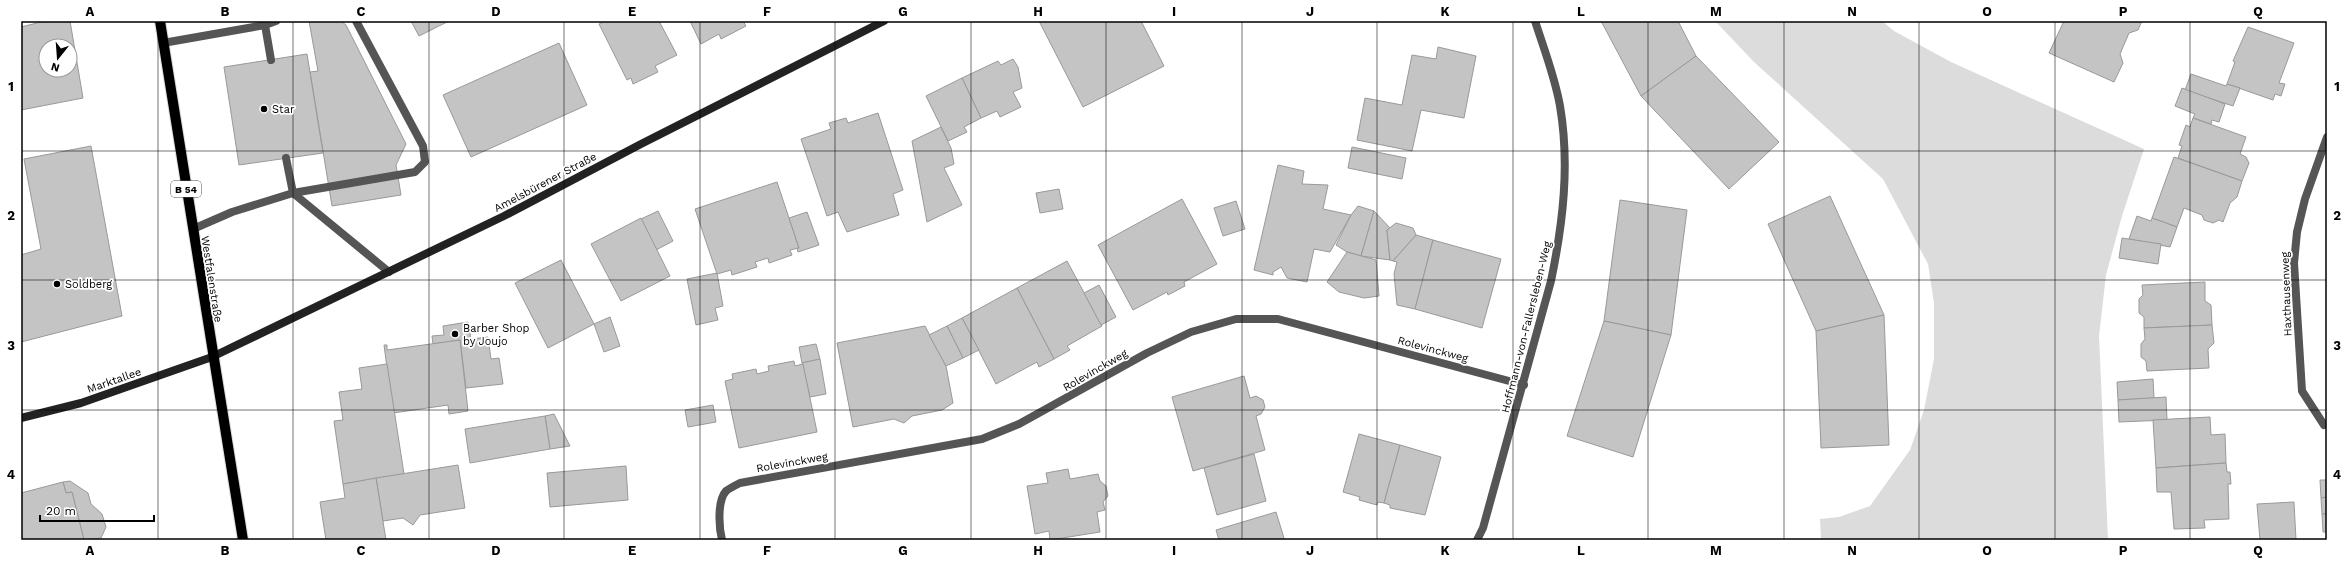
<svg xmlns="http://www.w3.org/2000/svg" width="2348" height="561" font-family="'Work Sans',sans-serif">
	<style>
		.green { fill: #dcdcdc }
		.building { fill: #c4c4c4; stroke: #999; fill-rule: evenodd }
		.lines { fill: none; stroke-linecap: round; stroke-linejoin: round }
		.primary-casing { stroke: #dbdbdb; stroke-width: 12 }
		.lane { stroke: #555; stroke-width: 8 }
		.street { stroke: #555; stroke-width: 8 }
		.secondary { stroke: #222; stroke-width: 8 }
		.primary { stroke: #000; stroke-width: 10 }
		.grid { fill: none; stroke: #000; stroke-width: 1; stroke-opacity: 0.55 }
		.poi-dot { fill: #000; stroke: #fff; stroke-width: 1.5 }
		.labels { text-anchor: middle; stroke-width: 3.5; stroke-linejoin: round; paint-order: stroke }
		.shield { fill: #fff; stroke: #4c4c4c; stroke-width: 1 }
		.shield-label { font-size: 10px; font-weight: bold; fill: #000 }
		.poi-label { font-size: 11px; fill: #000; stroke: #fff; text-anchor: start }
		.street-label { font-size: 11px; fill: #000; stroke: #fff }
		.neatline { fill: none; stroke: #000; stroke-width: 1.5 }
		.grid-label { font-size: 13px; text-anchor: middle; font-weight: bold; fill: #000 }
	</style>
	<rect width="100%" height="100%" fill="#fff"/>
	<path class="green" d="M1715,21h167l12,10 57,31 193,87 -22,67 -16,59 -7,61 9,204h-287l-1,-21 19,-2 31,-11 40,-56 14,-40 10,-51v-56l-6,-39 -45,-85 -129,-117z"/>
	<g class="building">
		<path d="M45,21h25l13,77 -62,12v-83zM46,46h24v24h-24z"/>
		<path d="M309,21h32l5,4 60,119 -10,21 5,30 -69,11 -22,-134 8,-1z"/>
		<path d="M411,21h38l-30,15z"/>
		<path d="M605,21h54l18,34 -22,11 3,6 -25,12 -2,-6 -4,2 -28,-56z"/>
		<path d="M690,21h53l3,5 -25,13 -2,-5 -18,10z"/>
		<path d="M1039,21h102l23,45 -81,41z"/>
		<path d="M1601,21h77l18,35 -55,40z"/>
		<path d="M2064,21h78l-4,9 -9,3 -9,21 3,9 -9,19 -65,-29z"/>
		<path d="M2248,27l46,16 -15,40 6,1 -4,12 -6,-2 -2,6 -46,-16 8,-22 -2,-1z"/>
		<path d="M559,43l28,62 -116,52 -28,-62z"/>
		<path d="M1438,47l38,9 -12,62 -43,-8 -9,41 -55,-11 8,-42 37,7 10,-50 24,4z"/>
		<path d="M307,54l16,99 -84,12 -15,-98z"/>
		<path d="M1696,56l83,86 -50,47 -88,-93z"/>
		<path d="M1013,59l5,8 4,21 -9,4 8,15 -21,10 -3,-6 -16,7 -19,-40 36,-17 3,4z"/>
		<path d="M2191,74l35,12 1,-2 13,4 -7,18 -48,-16z"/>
		<path d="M962,78l19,40 -17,9 3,5 -19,9 -22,-45z"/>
		<path d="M2182,88l43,16 -6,18 -7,-2 -1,4 -18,-6 2,-4 -20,-8z"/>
		<path d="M878,113l25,77 -10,4 6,21 -52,17 -9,-20 -11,4 -26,-77 30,-10 -2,-6 17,-5 2,5z"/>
		<path d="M2193,118l53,19 -6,17 6,3 3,6 -7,18 -64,-23 4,-12 -3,-1 7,-20 4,2z"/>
		<path d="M941,127l10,21 3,16 -10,4 18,37 -35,17 -15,-81z"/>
		<path d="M91,146l31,170 -101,26v-87l20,-6 -17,-90z"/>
		<path d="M1352,147l54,11 -4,21 -54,-11z"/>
		<path d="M2174,157l68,24 -5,16 -7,6 -7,19 -4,-2 -6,3 -9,-3 -2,-5 -18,-7 -7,19 -25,-9z"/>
		<path d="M1278,165l26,6 -2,13 26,1 -5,24 28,6 -21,37 -16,-3 -7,33 -20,-4 -6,-11 -8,5v3l-19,-5z"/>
		<path d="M777,182l22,66 -9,2 2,5 -23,8 -1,-5 -13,4 2,5 -25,8 -1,-5 -14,4 -22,-65z"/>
		<path d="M1059,189l4,20 -23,4 -4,-20z"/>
		<path d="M1830,196l54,119 -68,16 -48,-107z"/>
		<path d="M1182,199l35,65 -33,18 1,4 -17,9 -1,-3 -34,18 -35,-65z"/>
		<path d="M1620,200l67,10 -16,125 -67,-14z"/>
		<path d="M1236,201l9,28 -22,7 -9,-28z"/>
		<path d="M1358,206l16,5 -13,45 -14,-4 -11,-7 15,-30z"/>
		<path d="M658,211l15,30 -17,9 -15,-31z"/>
		<path d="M1374,211l16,17 -3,2 3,30 -29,-4z"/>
		<path d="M807,212l12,33 -21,7 -1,-4h2l-10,-30z"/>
		<path d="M2137,216l14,5 1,-3 25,9 -7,20 -41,-8z"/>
		<path d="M641,218l29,58 -49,25 -30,-57z"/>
		<path d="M1396,223l17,5 3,7 -23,26 -3,-1 -3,-30z"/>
		<path d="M1416,235l17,5 -18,69 -18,-4 -3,-31 3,-12 -4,-1z"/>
		<path d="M2122,238l39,6 -3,20 -39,-6z"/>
		<path d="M1433,240l68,19 -19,69 -67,-19z"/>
		<path d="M1347,252l29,8 3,36 -15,2 -25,-6 -12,-10z"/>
		<path d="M561,260l33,64 -46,24 -33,-65z"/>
		<path d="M1067,261l35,65 -35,20 3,4 -16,9 -37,-71z"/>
		<path d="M717,273l6,33 -8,2 3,12 -22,5 -9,-46z"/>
		<path d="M2205,282v19l6,4 1,20 -68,3v-11l-5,-4v-14l4,-4 -1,-10z"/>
		<path d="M1099,285l17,32 -15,8 -17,-32z"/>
		<path d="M1017,288l37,71 -15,8 -2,-5 -41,22 -34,-66z"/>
		<path d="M1884,315l5,130 -68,3 -5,-117z"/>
		<path d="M610,317l10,29 -16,6 -10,-28z"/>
		<path d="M962,318l17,32 -16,8 -16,-32z"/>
		<path d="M1604,321l67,14 -38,122 -66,-21z"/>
		<path d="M468,322l3,17 17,-2 3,22 8,-1 4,26 -37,4 -6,-48 -27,4 -1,-8 12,-1 -1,-9z"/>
		<path d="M2212,325l2,18 -6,6 1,19 -62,3 -1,-10 -5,-4v-13l4,-5 -1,-11z"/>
		<path d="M925,326l21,40 7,37 -11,7 -30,6 -8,7 -10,-4 -41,8 -16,-84z"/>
		<path d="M947,326l16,32 -17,8 -17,-31z"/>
		<path d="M460,340l8,71 -19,3 -1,-9 -55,8 -9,-68h3v5z"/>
		<path d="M816,344l4,15 -18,4 -3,-16z"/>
		<path d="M820,359l6,35 -16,3 -8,-34z"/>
		<path d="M794,361l1,5 8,-2 14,68 -78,16 -14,-67 8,-2 -1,-5 24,-5 1,5 12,-3 -1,-5z"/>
		<path d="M387,364l17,110 -61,10 -9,-63 9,-1 -4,-28 23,-3 -3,-21z"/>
		<path d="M1244,376l6,22 6,-2 7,4 2,7 -4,7 -5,2 9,34 -72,21 -21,-74z"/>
		<path d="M2153,379l1,19 -36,2 -1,-18z"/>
		<path d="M2166,397l1,23 -48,2 -1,-22z"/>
		<path d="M713,405l3,17 -28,5 -3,-17z"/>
		<path d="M554,414l16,32 -20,3 -5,-33z"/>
		<path d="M545,416l5,33 -80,14 -5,-34z"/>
		<path d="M2210,417l1,18 14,-1 1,29 -70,5 -3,-48z"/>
		<path d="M1359,434l41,11 -16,58 -6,-1 -1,3 -18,-5 1,-3 -17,-5z"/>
		<path d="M1400,445l41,12 -16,58 -35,-7v-3l-6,-2z"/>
		<path d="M1254,454l12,47 -49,14 -13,-47z"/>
		<path d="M2226,463l1,9h3l1,12h-3l1,35 -25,1 1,8 -31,1 -3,-37h-14l-1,-24z"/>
		<path d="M458,465l7,43 -45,7 -7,10 -10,-7 -20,3 -7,-43z"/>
		<path d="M626,466l2,34 -78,7 -3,-34z"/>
		<path d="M1068,469l2,10 28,-5 2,7 6,5 2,10 -5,6 2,8 -8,2 3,20 -50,8 -1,-9 -14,3 -8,-48 21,-3 -2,-10z"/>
		<path d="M376,478l10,62h-60l-6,-38 25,-4 -2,-14z"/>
		<path d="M2320,480h7v17l-6,1z"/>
		<path d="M70,481l18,12 3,11 11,10 4,13 -5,11 -17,2 -12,-48 -6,1 -3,-11z"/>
		<path d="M63,482l3,11 6,-1 12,48h-63v-47z"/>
		<path d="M2327,497v17h-5l-1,-16z"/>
		<path d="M2294,502l2,38h-36l-3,-36z"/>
		<path d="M1276,512l8,26 -1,2h-64l-3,-10z"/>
		<path d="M2322,514h5v18h-4z"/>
	</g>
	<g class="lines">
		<defs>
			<path id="primary" d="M160,21l83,519"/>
		</defs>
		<use href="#primary" class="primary-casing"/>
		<g class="lane">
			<path d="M265,25l11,-4"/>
			<path d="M163,43l102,-18 6,35"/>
			<path d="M286,158l7,35 96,79"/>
			<path d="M193,229l39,-17 61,-19 122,-21 10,-10 -2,-16 -67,-125"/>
		</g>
		<g class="street">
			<path d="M2324,425l-22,-34 -8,-128 3,-31 8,-33 22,-62"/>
			<path d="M722,540c-3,-12 -5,-39 4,-49 4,-3 10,-6 14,-8l242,-44 37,-15 128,-71 44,-21 45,-13h42l246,66"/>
			<path d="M1477,540l6,-12 68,-247c12,-58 19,-116 9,-175 -5,-29 -16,-57 -25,-85"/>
		</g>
		<path class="secondary" d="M21,418l60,-15 131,-46 292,-141 137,-72 243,-123"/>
		<use href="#primary" class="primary"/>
	</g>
	<path class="grid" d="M158,21v519M293,21v519M429,21v519M564,21v519M700,21v519M835,21v519M971,21v519M1106,21v519M1242,21v519M1377,21v519M1513,21v519M1648,21v519M1784,21v519M1919,21v519M2055,21v519M2190,21v519M21,151h2306M21,280h2306M21,410h2306"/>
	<g class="poi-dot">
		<circle cx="264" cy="109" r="4"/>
		<circle cx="57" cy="284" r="4"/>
		<circle cx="455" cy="334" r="4"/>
	</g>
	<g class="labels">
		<rect class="shield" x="171" y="181" width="30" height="16" rx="3"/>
		<g class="shield-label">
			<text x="186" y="193">B 54</text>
		</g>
		<g class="poi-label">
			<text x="272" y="113">Star</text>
			<text x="65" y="288">Soldberg</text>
			<text x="463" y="332">Barber Shop<tspan x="463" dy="13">by Joujo</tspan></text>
		</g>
		<g class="street-label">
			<text transform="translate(545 182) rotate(-28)" y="4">Amelsbürener Straße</text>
			<text transform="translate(212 279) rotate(81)" y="4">Westfalenstraße</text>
			<text transform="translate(2286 294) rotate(-92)" y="4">Haxthausenweg</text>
			<text transform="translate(1526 327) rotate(-76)" y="4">Hoffmann-von-Fallersleben-Weg</text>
			<text transform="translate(1433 349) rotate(15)" y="4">Rolevinckweg</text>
			<text transform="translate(1095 370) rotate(-30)" y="4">Rolevinckweg</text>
			<text transform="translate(114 380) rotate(-19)" y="4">Marktallee</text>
			<text transform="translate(792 462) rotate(-10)" y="4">Rolevinckweg</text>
		</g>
	</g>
	<rect width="2348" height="561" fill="none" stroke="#ffffff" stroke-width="44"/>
	<g transform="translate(58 58) rotate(197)"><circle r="19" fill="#ffffff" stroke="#999999"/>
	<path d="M0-3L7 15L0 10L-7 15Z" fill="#000000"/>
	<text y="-6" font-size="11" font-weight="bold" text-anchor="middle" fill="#000000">N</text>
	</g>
	<path d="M40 515v6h114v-6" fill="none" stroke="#000000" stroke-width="2"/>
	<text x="46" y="515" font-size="12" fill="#000000" stroke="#ffffff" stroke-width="3" paint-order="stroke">20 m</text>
	<rect x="22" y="22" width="2304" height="517" class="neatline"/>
	<g class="grid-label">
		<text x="90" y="16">A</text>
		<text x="225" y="16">B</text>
		<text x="361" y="16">C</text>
		<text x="496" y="16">D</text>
		<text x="632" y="16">E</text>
		<text x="767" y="16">F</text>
		<text x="903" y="16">G</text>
		<text x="1038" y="16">H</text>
		<text x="1174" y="16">I</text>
		<text x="1310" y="16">J</text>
		<text x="1445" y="16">K</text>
		<text x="1581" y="16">L</text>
		<text x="1716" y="16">M</text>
		<text x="1852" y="16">N</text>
		<text x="1987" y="16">O</text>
		<text x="2123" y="16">P</text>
		<text x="2258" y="16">Q</text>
		<text x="11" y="91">1</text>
		<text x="2337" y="91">1</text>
		<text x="11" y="220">2</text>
		<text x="2337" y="220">2</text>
		<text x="11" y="350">3</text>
		<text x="2337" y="350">3</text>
		<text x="11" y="479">4</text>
		<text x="2337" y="479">4</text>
		<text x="90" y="555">A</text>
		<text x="225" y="555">B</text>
		<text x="361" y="555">C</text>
		<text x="496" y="555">D</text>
		<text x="632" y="555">E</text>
		<text x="767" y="555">F</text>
		<text x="903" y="555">G</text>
		<text x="1038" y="555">H</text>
		<text x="1174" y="555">I</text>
		<text x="1310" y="555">J</text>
		<text x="1445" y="555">K</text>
		<text x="1581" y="555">L</text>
		<text x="1716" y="555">M</text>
		<text x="1852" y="555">N</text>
		<text x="1987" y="555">O</text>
		<text x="2123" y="555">P</text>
		<text x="2258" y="555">Q</text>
	</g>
</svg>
